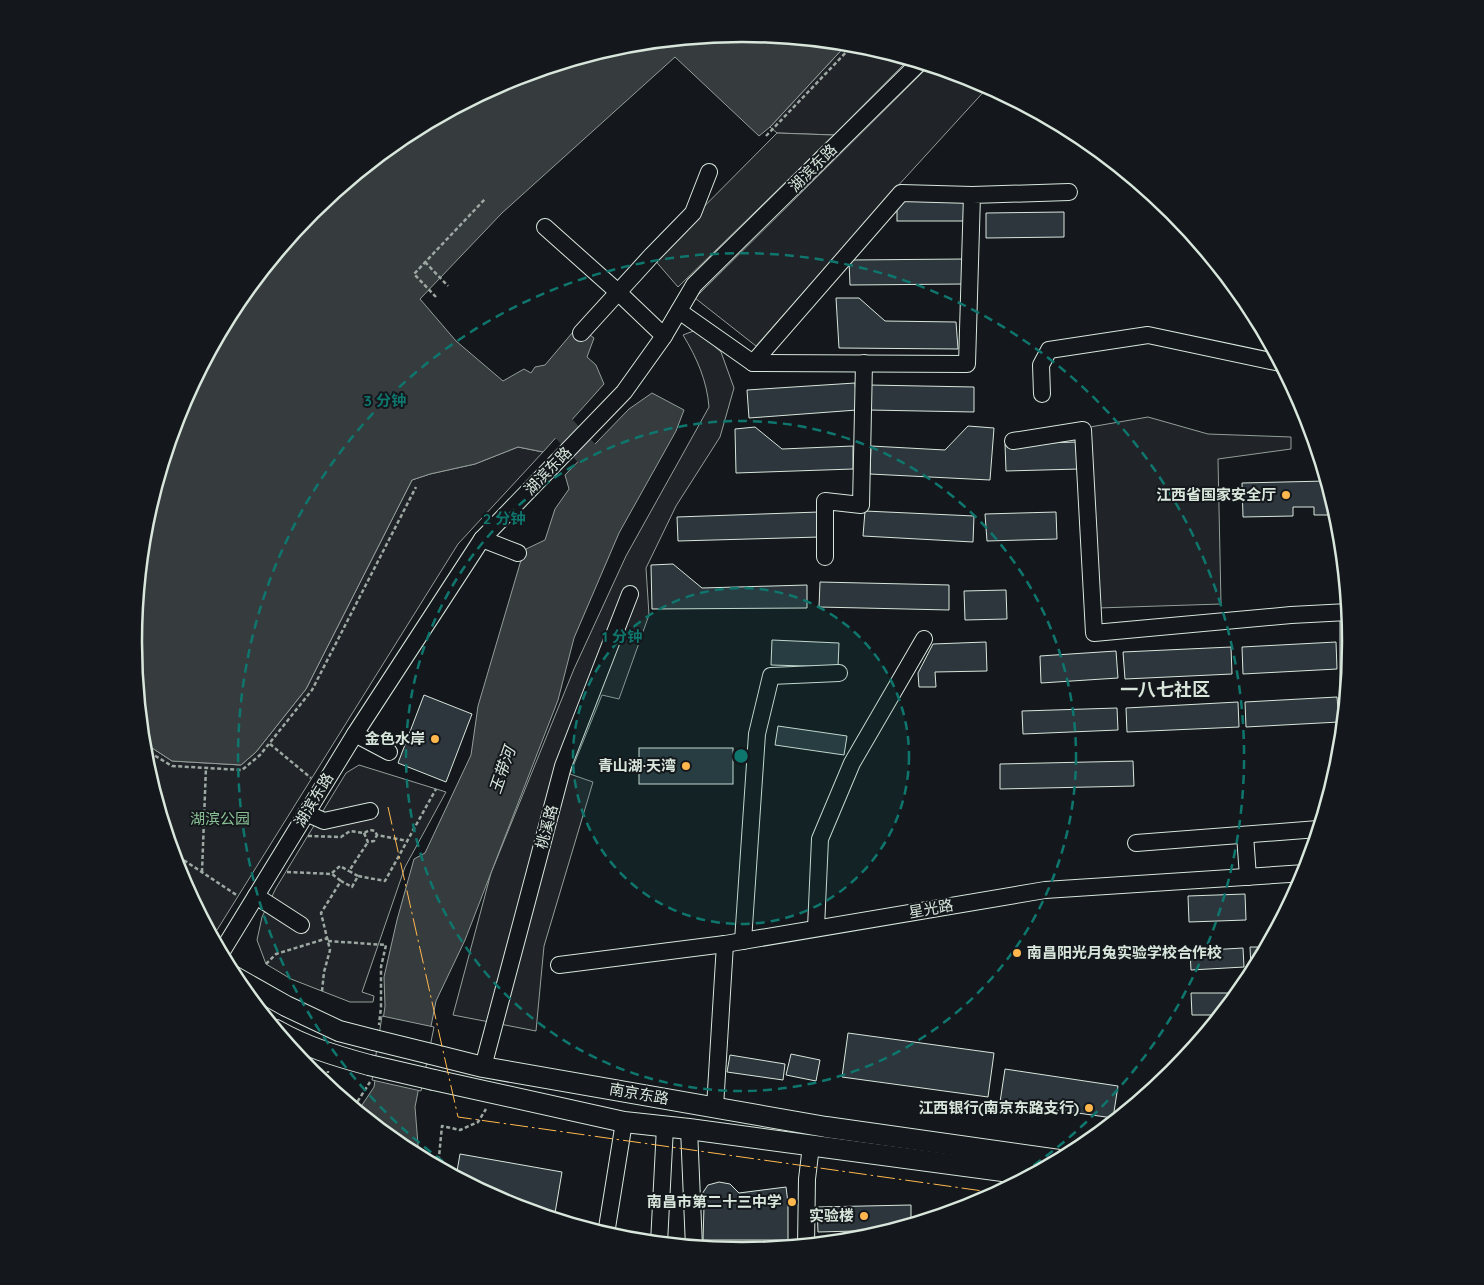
<svg xmlns="http://www.w3.org/2000/svg" width="1484" height="1285" font-family="Quicksand,'Noto Sans SC',sans-serif">
	<style>
		.green { fill: #202428; stroke: #939e99 }
		.parking { fill: #24282b; stroke: #939e99 }
		.water { fill: #363b3e; stroke: #939e99 }
		.pier { fill: #14181c; stroke: #939e99 }
		.lines { fill: none; stroke-linecap: round; stroke-linejoin: round }
		.river { stroke: #363b3e; stroke-width: 25 }
		.building { fill: #2c363c; stroke: #d8e6dc }
		.minor-casing { stroke: #d8e6dc; stroke-width: 18 }
		.major-casing { stroke: #d8e6dc; stroke-width: 22 }
		.path { stroke: #9da8a2; stroke-width: 2.5; stroke-dasharray: 4 2.5; stroke-linecap: butt }
		.minor { stroke: #14181c; stroke-width: 16 }
		.major { stroke: #14181c; stroke-width: 20 }
		.major-bridge-casing { stroke: #d8e6dc; stroke-width: 22; stroke-linecap: butt }
		.major-bridge { stroke: #14181c; stroke-width: 20 }
		.power { stroke: #ffb74d; stroke-width: 1; stroke-dasharray: 18 4 2.5 4; stroke-linecap: butt }
		.ring { fill: none; stroke: #0f766e; stroke-width: 2.5; stroke-dasharray: 9 6 }
		.poi-dot { fill: #ffb74d; stroke: #14181c; stroke-width: 2 }
		.labels { text-anchor: middle; stroke-width: 4; stroke-linejoin: round; paint-order: stroke }
		.street-label { font-size: 15px; fill: #d8e6dc; stroke: #14181c }
		.poi-label { font-size: 15px; font-weight: bold; fill: #d8e6dc; stroke: #14181c; text-anchor: end }
		.park-label { font-size: 15px; fill: #8ac095; stroke: #14181c }
		.water-label { font-size: 16px; font-style: italic; fill: #d8e6dc; stroke: #14181c }
		.quarter-label { font-size: 18px; font-weight: bold; fill: #d8e6dc; stroke: #14181c }
		.rim { fill: none; stroke: #d8e6dc; stroke-width: 2.5 }
		.centre { fill: #0f766e; stroke: #14181c; stroke-width: 2.5 }
		.ring-label { font-size: 15px; text-anchor: middle; font-weight: bold; fill: #0f766e; stroke: #14181c; stroke-width: 4; stroke-linejoin: round; paint-order: stroke }
	</style>
	<rect width="100%" height="100%" fill="#14181c"/>
	<g class="green">
		<path d="M847,44l14,2 47,14 -74,75 -57,-2 -7,-6z"/>
		<path d="M929,66l46,14 13,7 -113,124 -119,135 -61,-48z"/>
		<path d="M696,330l25,22 13,36 -14,49 -44,69 -30,62 3,47 -30,84 -17,-4 -32,79 23,8 -49,164 -8,85 -83,-16 38,-142 83,-204 52,-113 83,-149c-2,-26 -12,-49 -26,-72z"/>
		<path d="M1148,417l60,17 83,3v12l-73,10 3,145 -123,4 -8,-181z"/>
		<path d="M518,447l25,5 -85,92 -241,386 -7,2 -31,-57 -34,-114 -2,-19 29,19 69,4 15,-13 50,-63 106,-209 18,-6 45,-10z"/>
		<path d="M359,765l87,27 -41,75 -43,125 12,4 -1,6h-23l-59,-23 -25,-15 -9,-24 5,-23 14,-29 70,-115z"/>
	</g>
	<path class="parking" d="M777,133l57,2 -156,152 -25,-29z"/>
	<g class="water">
		<path d="M742,34l105,10 -77,83 -11,9 -84,-79 -173,156 -82,86 36,42 47,40 21,-12 7,4 4,-6 10,-2 33,-39 16,12 -7,19 9,8 8,19 -61,68 -25,-5 -43,17 -45,10 -18,6 -106,209 -50,63 -15,13 -69,-4 -29,-19 -10,-100 12,-119 35,-114 56,-105 76,-92 92,-76 105,-56 115,-35z"/>
		<path d="M652,393l32,17 -8,21 -57,102 -45,105 -16,62 -93,240 -29,61 -21,106 4,50 -15,-9 -46,-37 16,-24 11,-81 -1,-29 13,-57 17,-61 11,-6 46,-98 7,-49 46,-156 21,-10 10,-31 14,-20 -4,-14 64,-66z"/>
	</g>
	<path class="pier" d="M382,1016l52,11 -13,64 -49,-11z"/>
	<g class="lines">
		<path class="river" d="M554,418l51,55 -2,5"/>
	</g>
	<g class="building">
		<rect x="897" y="201" width="67" height="20"/>
		<path d="M1064,212v25l-78,1v-25z"/>
		<path d="M964,259v25l-114,1 -1,-25z"/>
		<path d="M836,298h23l26,23 71,1 2,27 -119,-1z"/>
		<path d="M855,383l2,27 -108,8 -2,-28z"/>
		<path d="M869,385l105,2v25l-105,-2z"/>
		<path d="M968,426l26,2 -4,52 -120,-6 1,-28 74,4z"/>
		<path d="M755,427l27,22 71,-3v23l-117,4 -1,-44z"/>
		<path d="M1078,442l1,27 -73,2 -1,-27z"/>
		<path d="M1326,481l10,34h-22v-8h-21v9l-50,1 -1,-34z"/>
		<path d="M865,511l109,5 -1,26 -110,-6z"/>
		<path d="M819,512l1,25 -142,4 -1,-24z"/>
		<path d="M1056,512l1,27 -70,2 -2,-27z"/>
		<path d="M673,564l29,24 105,-3v23l-155,1 -1,-44z"/>
		<path d="M820,582l129,3v25l-130,-3z"/>
		<path d="M1006,590l1,29 -42,1 -1,-29z"/>
		<path d="M1340,620h3v13h7l1,10 -9,84h-2z"/>
		<path d="M772,640l67,3 -1,24 -67,-2z"/>
		<path d="M986,642l1,29 -52,1 1,15h-17l-1,-14 15,-29z"/>
		<path d="M1336,642l1,27 -94,5 -1,-27z"/>
		<path d="M1231,647l1,27 -107,5 -2,-27z"/>
		<path d="M1116,651l2,27 -77,5 -1,-27z"/>
		<path d="M424,695l48,19 -26,68 -48,-19z"/>
		<path d="M1337,697l2,25 -93,5 -1,-25z"/>
		<path d="M1238,702l1,25 -112,5 -1,-24z"/>
		<path d="M1117,708l1,22 -95,4 -1,-23z"/>
		<path d="M778,726l69,10 -3,19 -69,-10z"/>
		<rect x="639" y="748" width="94" height="36"/>
		<path d="M1133,761l1,25 -134,3v-25z"/>
		<path d="M1245,894l1,26 -57,2 -1,-26z"/>
		<path d="M1250,947h16l-11,21 -4,1z"/>
		<path d="M1243,948l1,19 -53,3 -1,-19z"/>
		<path d="M1191,993h47l-18,22h-28z"/>
		<path d="M848,1033l146,20 -6,44 -146,-20z"/>
		<path d="M791,1054l29,6 -4,21 -30,-6z"/>
		<path d="M730,1055l55,9 -2,16 -56,-8z"/>
		<path d="M1005,1069l113,17 -5,32 -113,-16z"/>
		<path d="M460,1154l102,18 -8,47 -45,-14 -53,-28z"/>
		<path d="M719,1182l11,2 9,9 47,-6 2,16v37h-85l1,-34 -2,-12 6,-9z"/>
		<path d="M911,1205v19l-19,6 -74,2 -1,-25z"/>
	</g>
	<g class="lines">
		<defs>
			<g id="minor">
				<path d="M545,227l74,66 45,43"/>
				<path d="M679,311l74,52 214,1 5,-169 97,-3"/>
				<path d="M581,333l71,-78 41,-42 16,-41"/>
				<path d="M753,363l148,-170 71,2"/>
				<path d="M1042,394l-1,-29 8,-15 99,-15 132,28"/>
				<path d="M1013,441l70,-11 11,203 197,-18 57,-3"/>
				<path d="M482,539l36,14"/>
				<path d="M825,557v-56l36,4 3,-142"/>
				<path d="M355,734l34,18"/>
				<path d="M306,813l18,8 46,-10"/>
				<path d="M1245,835l3,42"/>
				<path d="M1136,843l182,-14"/>
				<path d="M256,896l45,29"/>
				<path d="M816,928l4,-89 32,-76 72,-124"/>
				<path d="M743,941l14,-207 14,-58 68,-3"/>
				<path d="M221,953l134,-219 127,-195 142,-147 40,-56 30,-51 225,-222"/>
				<path d="M559,965l166,-21 320,-54 260,-17"/>
				<path d="M483,1067l80,-301 67,-172"/>
				<path d="M715,1107l10,-163"/>
				<path d="M689,1129l5,118"/>
				<path d="M606,1234l18,-112"/>
				<path d="M659,1243l6,-116"/>
				<path d="M806,1245l1,-66 4,-33"/>
			</g>
			<g id="major">
				<path d="M233,976l53,30 53,25 35,9"/>
				<path d="M276,1030c30,17 60,26 93,35"/>
				<path d="M431,1054l52,13 343,60 233,33"/>
				<path d="M434,1080l190,42 65,7 342,46"/>
			</g>
		</defs>
		<use href="#minor" class="minor-casing"/>
		<use href="#major" class="major-casing"/>
		<g class="path">
			<path d="M766,136l87,-91"/>
			<path d="M425,262l23,24"/>
			<path d="M436,297l-22,-23 71,-75"/>
			<path d="M270,744l41,34"/>
			<path d="M144,749l28,17 70,4 18,-15 52,-65 104,-203"/>
			<path d="M364,833l4,9 6,-1 3,-6"/>
			<path d="M308,836l33,1 9,-6 14,2 6,-3 5,1 2,4 31,6"/>
			<path d="M173,853l65,43"/>
			<path d="M202,872l4,-105"/>
			<path d="M287,872l45,2 9,7"/>
			<path d="M332,873l8,-7 9,5"/>
			<path d="M358,876l-9,-5 19,-29"/>
			<path d="M328,941l58,4 -5,22v40l-2,18"/>
			<path d="M266,964l10,-10 52,-16"/>
			<path d="M322,991l2,-19 6,-22 -9,-37 20,-32 11,6 6,-11 27,5 51,-92"/>
			<path d="M327,1086l1,-15"/>
			<path d="M354,1107l16,-25"/>
			<path d="M438,1167l4,-41 18,4 18,-8 8,-13"/>
			<path d="M831,1236v7"/>
		</g>
		<use href="#minor" class="minor"/>
		<use href="#major" class="major"/>
		<defs>
			<g id="major-bridge">
				<path d="M374,1040l57,14"/>
				<path d="M369,1065l65,15"/>
			</g>
		</defs>
		<use href="#major-bridge" class="major-bridge-casing"/>
		<use href="#major-bridge" class="major-bridge"/>
		<path class="power" d="M388,807l70,310 539,76"/>
	</g>
	<circle cx="741" cy="756" r="168" fill="#0f766e" fill-opacity=".12"/>
	<g class="ring">
		<circle cx="741" cy="756" r="168"/>
		<circle cx="741" cy="756" r="335"/>
		<path d="M520 1208A503 503 0 1 1 958 1210"/>
	</g>
	<g class="poi-dot">
		<circle cx="1286" cy="495" r="5"/>
		<circle cx="435" cy="739" r="5"/>
		<circle cx="686" cy="766" r="5"/>
		<circle cx="1017" cy="953" r="5"/>
		<circle cx="1089" cy="1108" r="5"/>
		<circle cx="792" cy="1202" r="5"/>
		<circle cx="864" cy="1216" r="5"/>
	</g>
	<g class="labels">
		<g class="street-label">
			<text transform="translate(813 168) rotate(-45)" y="5">湖滨东路</text>
			<text transform="translate(548 471) rotate(-46)" y="5">湖滨东路</text>
			<text transform="translate(314 800) rotate(-59)" y="5">湖滨东路</text>
			<text transform="translate(547 827) rotate(-75)" y="5">桃溪路</text>
			<text transform="translate(931 909) rotate(-10)" y="5">星光路</text>
			<text transform="translate(639 1094) rotate(10)" y="5">南京东路</text>
		</g>
		<g class="poi-label">
			<text x="1276" y="500">江西省国家安全厅</text>
			<text x="425" y="744">金色水岸</text>
			<text x="676" y="771">青山湖·天湾</text>
			<text x="1027" y="958" text-anchor="start">南昌阳光月兔实验学校合作校</text>
			<text x="1079" y="1113">江西银行(南京东路支行)</text>
			<text x="782" y="1207">南昌市第二十三中学</text>
			<text x="854" y="1221">实验楼</text>
		</g>
		<g class="park-label">
			<text x="220" y="824">湖滨公园</text>
		</g>
		<g class="water-label">
			<text transform="translate(502 770) rotate(-71)" y="6">玉带河</text>
		</g>
		<g class="quarter-label">
			<text x="1165" y="696">一八七社区</text>
		</g>
	</g>
	<path d="M0 0H1484V1285H0ZM142 642a600 600 0 1 1 1200 0a600 600 0 1 1-1200 0Z" fill="#14181c" fill-rule="evenodd"/>
	<path class="rim" d="M142 642a600 600 0 1 1 1200 0a600 600 0 1 1-1200 0Z"/>
	<circle cx="741" cy="756" r="8" class="centre"/>
	<g class="ring-label">
		<text x="385" y="406">3 分钟</text>
		<text x="504" y="524">2 分钟</text>
		<text x="622" y="642">1 分钟</text>
	</g>
</svg>
